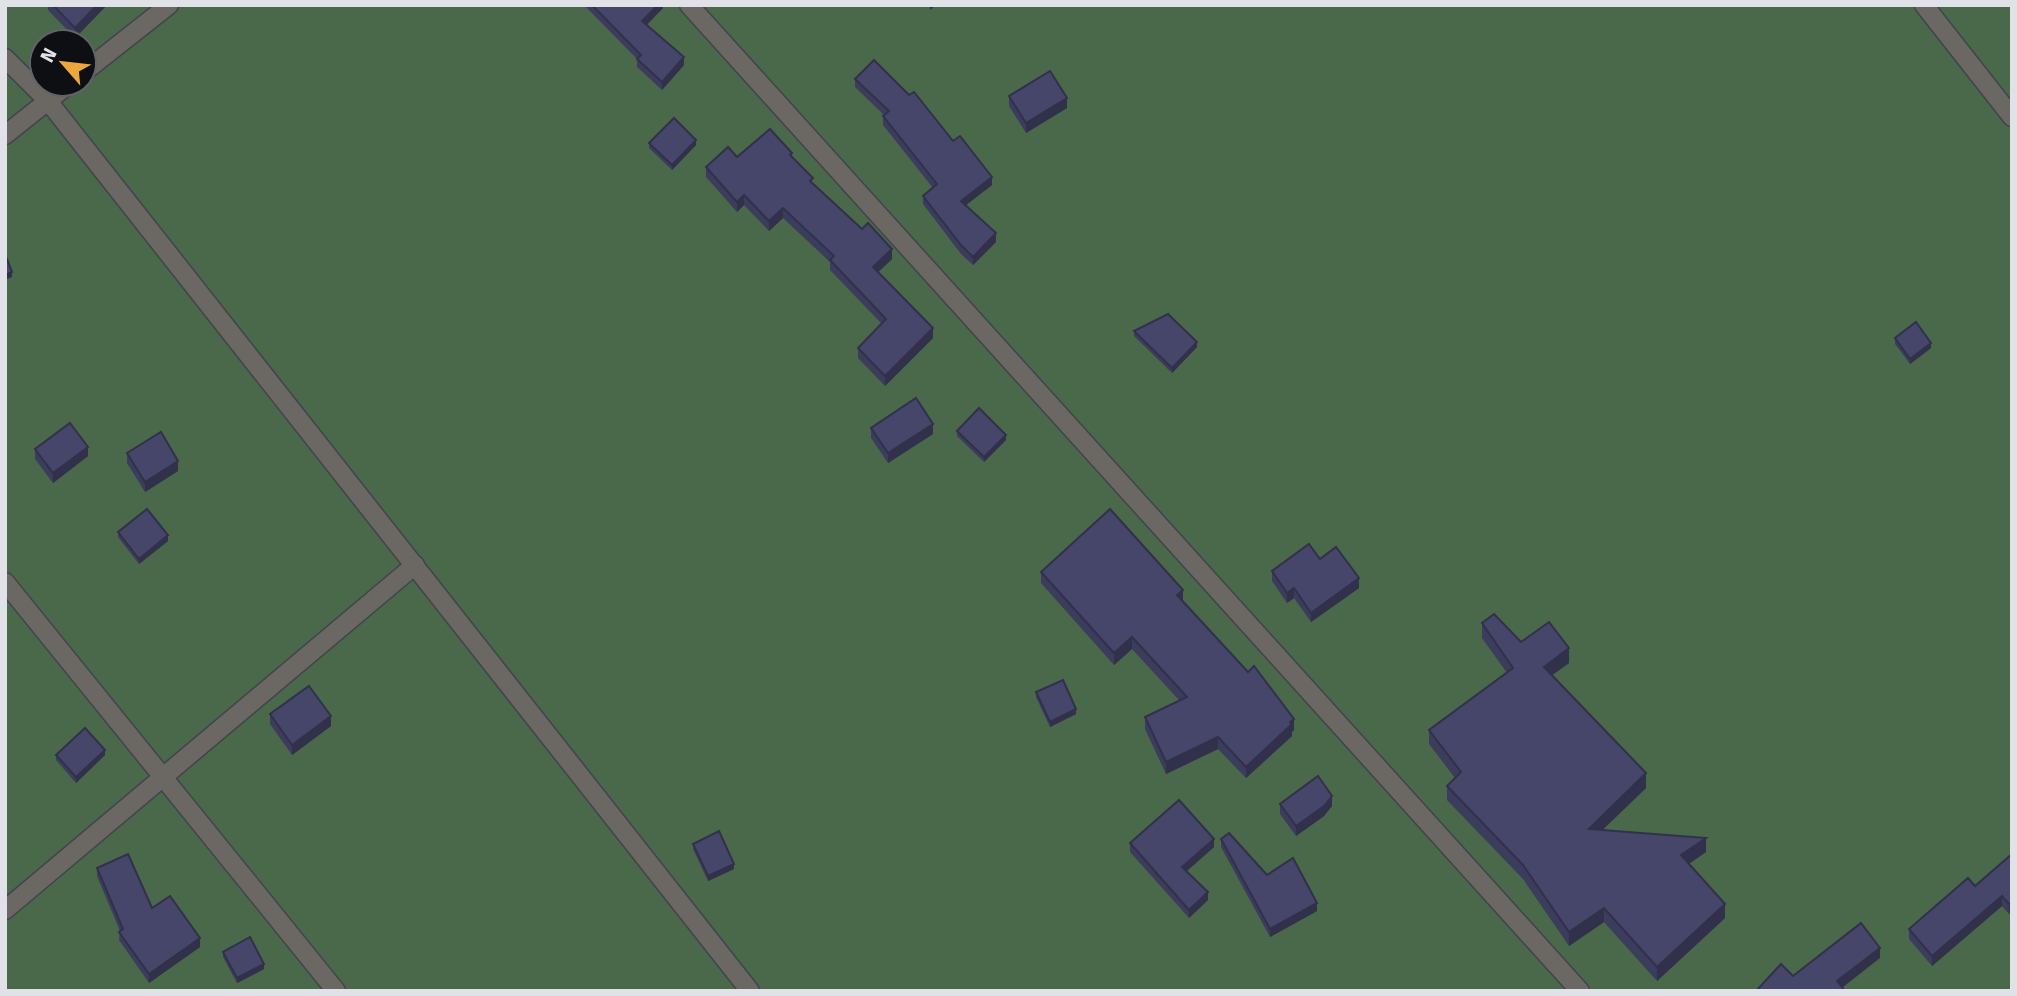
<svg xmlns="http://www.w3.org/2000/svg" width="2017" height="996" font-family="'Fira Sans',sans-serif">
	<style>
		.forest { fill: #49694a; fill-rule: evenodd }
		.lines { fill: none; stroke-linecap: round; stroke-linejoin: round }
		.minor-casing { stroke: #43434d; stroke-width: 21 }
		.minor { stroke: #6b6763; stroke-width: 18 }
		.wall { fill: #3c3c5c }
		.shaded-wall { fill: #31314b }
		.building { fill: #46466b; stroke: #31314b; stroke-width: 2 }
	</style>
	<rect width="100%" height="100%" fill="#25252f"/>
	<path class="forest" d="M5,5h2007v986h-2007zM42,42h42v42h-42z"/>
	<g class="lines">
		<defs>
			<g id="minor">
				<path d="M689,5l891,986"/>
				<path d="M1924,5l88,112"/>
				<path d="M5,58l43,43 702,890"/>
				<path d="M84,72l85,-67"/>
				<path d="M5,135l64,-51"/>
				<path d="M5,582l331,409"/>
				<path d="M5,910l410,-345"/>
			</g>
		</defs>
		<use href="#minor" class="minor-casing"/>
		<use href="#minor" class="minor"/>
	</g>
	<g class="wall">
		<path d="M48,5h59l-32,33 -27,-28z"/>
		<path d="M584,5h79v3l-16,17 37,40 -22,25 -25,-23v-8z"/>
		<path d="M855,79l98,62 39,44 -26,20 30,37 -23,23 -12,-11 -38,-50v-8l10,-8 -50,-63v-9l1,-1 -29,-28z"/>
		<path d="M1009,96l58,12 -41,25 -17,-27z"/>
		<path d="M649,143l47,2 -24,25 -23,-22z"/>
		<path d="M792,156l21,28 79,75 -14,13 55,66 -48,48 -27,-28v-10l24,-24 -52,-54v-8l-47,-44 -14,13 -25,-26 -7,7 -31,-35v-10l31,-10z"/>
		<path d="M1134,331l63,16 -25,26 -38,-37z"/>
		<path d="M1895,338l36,10 -21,16 -15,-20z"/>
		<path d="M871,428l62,6 -45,29 -17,-25z"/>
		<path d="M957,431l49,9 -22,22 -27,-26z"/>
		<path d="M35,449l53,7 -35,27 -18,-24z"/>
		<path d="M127,453l51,18 -33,21 -18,-29z"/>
		<path d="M118,532l50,9 -29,23 -21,-27z"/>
		<path d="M1320,559l39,29 -48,34 -17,-24 -7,5 -15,-22v-10z"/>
		<path d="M1041,572l142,30 111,128 -2,2v4l-46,42 -28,-29 -52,25 -21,-45v-12l34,-17 -47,-51 -18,16 -73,-82z"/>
		<path d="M1482,623l39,19 48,21 -17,12 94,113 -44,42 104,22 -17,12 36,54 -68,63 -53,-59 -35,24 -46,-67 -76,-79v-14l8,-8 -26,-34v-14l78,-57 -25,-35z"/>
		<path d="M1036,692l40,22 -26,13 -14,-30z"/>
		<path d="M270,714l61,12 -39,29 -22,-31z"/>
		<path d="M56,755h49l-29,28 -20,-23z"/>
		<path d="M1280,804l52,2 -8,10 -28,20 -16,-22z"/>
		<path d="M1221,839l46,36 50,36 -47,26 -49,-90z"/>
		<path d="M1130,843l84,4 -27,24 21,29 -19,18 -59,-66z"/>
		<path d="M693,844l41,25 -26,12 -15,-32z"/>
		<path d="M2012,854l-3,60 -7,-8 -70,60 -23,-27v-10l66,-43z"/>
		<path d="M97,868l55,40 48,39 -51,36 -30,-43 1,-9 -23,-55z"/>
		<path d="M223,952l41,17 -27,14 -14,-26z"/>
	</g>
	<g class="shaded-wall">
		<path d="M97,5h10l-32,33v-10z"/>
		<path d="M658,5h5v3l-21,21v-8z"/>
		<path d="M930,5h6l-6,5z"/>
		<path d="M684,57v8l-22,25v-8z"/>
		<path d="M1067,98v10l-41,25v-10z"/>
		<path d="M696,140v5l-24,25v-5z"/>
		<path d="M992,177v8l-31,24v-8z"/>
		<path d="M744,195v10l-7,7v-10z"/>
		<path d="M783,208v10l-14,13v-10z"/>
		<path d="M996,233v9l-23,23v-8z"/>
		<path d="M892,249v10l-19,18v-10z"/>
		<path d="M12,272v5l-7,3v-5z"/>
		<path d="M933,328v10l-48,48v-10z"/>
		<path d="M1197,342v5l-25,26v-5z"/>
		<path d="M1931,343v5l-21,16v-5z"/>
		<path d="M933,424v10l-45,29v-10z"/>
		<path d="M1006,435v5l-22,22v-5z"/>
		<path d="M88,447v9l-35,27v-10z"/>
		<path d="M178,461v10l-33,21v-10z"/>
		<path d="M168,535v6l-29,23v-5z"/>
		<path d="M1359,578v10l-48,34v-9z"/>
		<path d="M1294,588v10l-7,5v-10z"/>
		<path d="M1183,590v12l-6,-7z"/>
		<path d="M1132,637v12l-18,16v-12z"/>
		<path d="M1569,648v15l-25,18v-14z"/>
		<path d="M1076,709v5l-26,13v-5z"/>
		<path d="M331,716v10l-39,29v-10z"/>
		<path d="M1294,719v11l-2,2v4l-46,42v-11z"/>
		<path d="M1218,737v12l-52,25v-12z"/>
		<path d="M105,750v5l-29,28v-6z"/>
		<path d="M1646,773v15l-57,55v-14z"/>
		<path d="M1332,796v10l-8,10 -28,20v-10z"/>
		<path d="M1706,838v14l-25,17v-14z"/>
		<path d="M1214,839v8l-32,28v-8z"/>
		<path d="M734,864v5l-26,12v-5z"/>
		<path d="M1208,892v8l-19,18v-8z"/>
		<path d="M2002,896v10l-70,60v-10z"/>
		<path d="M2012,902v10l-3,2v-10z"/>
		<path d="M1317,903v8l-47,26v-8z"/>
		<path d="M1725,904v14l-68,63v-14z"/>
		<path d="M1604,908v14l-35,24v-14z"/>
		<path d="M200,938v9l-51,36v-9z"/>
		<path d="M1880,948v10l-42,33 -1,-10z"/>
		<path d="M264,964v5l-27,14v-5z"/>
	</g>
	<g class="building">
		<path d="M53,5h44l-22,23z"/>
		<path d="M592,5h66l-16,16 42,36 -22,25 -25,-23 4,-4z"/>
		<path d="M874,60l35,35 5,-3 39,49 7,-5 32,41 -31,24 35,32 -23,24 -12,-12 -38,-49 14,-12 -54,-68 6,-5 -34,-32z"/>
		<path d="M1050,71l17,27 -41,25 -17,-27z"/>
		<path d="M674,118l22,22 -24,25 -23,-22z"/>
		<path d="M770,129l22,24 -2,2 23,23 -3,3 52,48 6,-6 24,26 -19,18 60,61 -48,48 -27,-28 28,-29 -56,-59 4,-4 -51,-48 -14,13 -25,-26 -7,7 -31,-35 22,-20 9,10z"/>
		<path d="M5,254l7,18 -7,3z"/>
		<path d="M1168,314l29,28 -25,26 -38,-37z"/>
		<path d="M1916,322l15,21 -21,16 -15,-21z"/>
		<path d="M916,398l17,26 -45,29 -17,-25z"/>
		<path d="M979,408l27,27 -22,22 -27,-26z"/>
		<path d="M70,423l18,24 -35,26 -18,-24z"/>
		<path d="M161,432l17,29 -33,21 -18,-29z"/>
		<path d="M147,509l21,26 -29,24 -21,-27z"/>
		<path d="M1110,509l73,81 -6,5 71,77 6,-6 40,53 -4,3 2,2 -46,43 -28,-30 -52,25 -21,-45 42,-20 -55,-60 -18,16 -73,-81z"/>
		<path d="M1309,544l11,15 16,-12 23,31 -48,35 -17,-25 -7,5 -15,-22z"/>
		<path d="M1494,614l27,28 28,-20 20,26 -25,19 102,106 -57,56 117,9 -25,17 44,49 -68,63 -53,-59 -35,24 -46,-67 -76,-79 14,-14 -32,-42 84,-62 -31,-45z"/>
		<path d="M1063,680l13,29 -26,13 -14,-30z"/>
		<path d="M309,686l22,30 -39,29 -22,-31z"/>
		<path d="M85,728l20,22 -29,27 -20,-22z"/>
		<path d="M1318,776l14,20 -8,10 -28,20 -16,-22z"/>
		<path d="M1179,800l35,39 -32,28 26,25 -19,18 -59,-67z"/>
		<path d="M719,831l15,33 -26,12 -15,-32z"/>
		<path d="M1229,833l38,42 26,-17 24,45 -47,26 -49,-90z"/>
		<path d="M128,854l24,54 18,-12 30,42 -51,36 -30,-42 4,-3 -26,-61z"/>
		<path d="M2012,854v48l-3,2 -7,-8 -70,60 -23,-27 59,-51 7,8z"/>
		<path d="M1861,923l19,25 -43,33 8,10h-89l25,-27 12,12z"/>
		<path d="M250,937l14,27 -27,14 -14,-26z"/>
	</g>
	<rect width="2017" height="996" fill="none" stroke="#e1e2e8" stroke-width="14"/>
	<g transform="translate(63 63) rotate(298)"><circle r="33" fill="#0e0f13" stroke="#626368" stroke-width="2"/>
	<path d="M0-5L12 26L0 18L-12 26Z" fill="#eda83c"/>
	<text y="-10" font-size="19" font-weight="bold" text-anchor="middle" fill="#e1e2e8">N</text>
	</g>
</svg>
